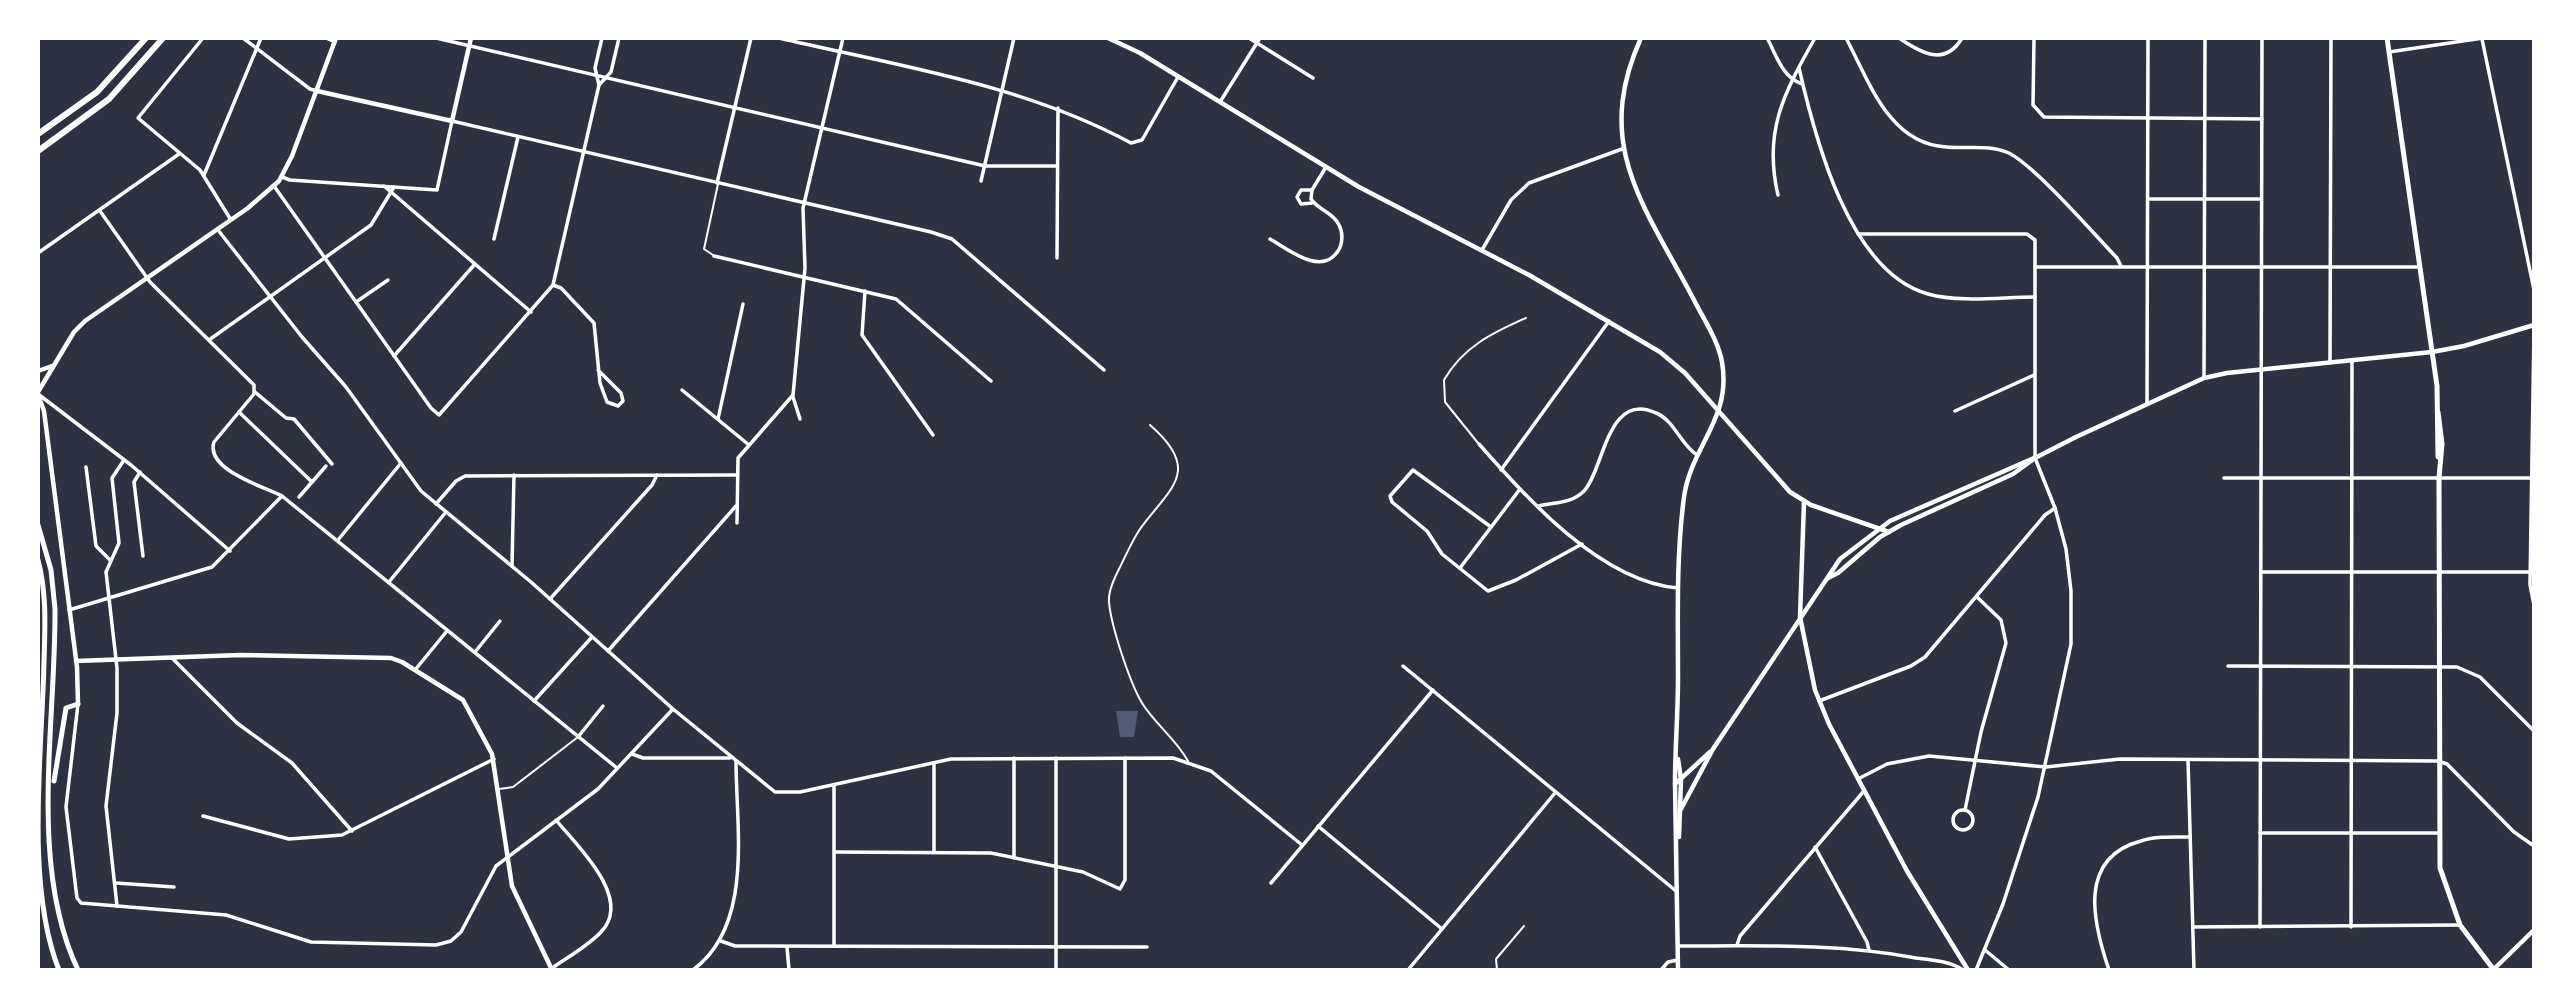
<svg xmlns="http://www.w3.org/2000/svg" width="2572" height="1008" font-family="Ubuntu,sans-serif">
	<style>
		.water { fill: #4f5d75 }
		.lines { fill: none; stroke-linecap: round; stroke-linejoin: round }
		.service { stroke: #fff; stroke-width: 2 }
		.minor { stroke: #fff; stroke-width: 3.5 }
		.tertiary { stroke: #fff; stroke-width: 4.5 }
		.secondary { stroke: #fff; stroke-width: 4.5 }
		.trunk { stroke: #fff; stroke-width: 5 }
		.motorway { stroke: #fff; stroke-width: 6 }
	</style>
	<rect width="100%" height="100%" fill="#2d3142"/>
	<path class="water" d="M1116,711h22l-4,26h-14z"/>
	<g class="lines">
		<g class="service">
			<path d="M713,255l-9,-6 14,-65"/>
			<path d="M1150,425c53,46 20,63 -10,104 -8,12 -14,26 -20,38 -5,10 -12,24 -11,35 2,24 21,81 33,101 13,21 34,36 46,58"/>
			<path d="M1478,443l-33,-41 -1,-22c19,-33 48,-47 82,-62"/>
			<path d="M499,789l14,-2 65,-50"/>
			<path d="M1497,970l-1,-11 28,-33"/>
		</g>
		<g class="minor">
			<path d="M203,38l-65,80 62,52 31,50"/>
			<path d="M243,38l67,51 7,2"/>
			<path d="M326,38l9,4"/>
			<path d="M436,38l549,128h71"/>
			<path d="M779,38c119,28 243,46 352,105l11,-3 36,-63"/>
			<path d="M1249,38l64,40"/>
			<path d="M1767,38c10,18 15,39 35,46"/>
			<path d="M1846,38c23,43 43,106 100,109 20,2 44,-3 63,6 27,14 84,80 108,105l4,8"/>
			<path d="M1899,38c22,15 46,29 63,0"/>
			<path d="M2034,38l-1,67 11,12 218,2"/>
			<path d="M2482,39l52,251"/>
			<path d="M2389,52l94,-14"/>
			<path d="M1799,68c16,70 50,204 129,226 32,9 74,3 107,3"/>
			<path d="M599,85l12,-13 8,-34"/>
			<path d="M1220,102l40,-64"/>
			<path d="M204,175l57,-137"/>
			<path d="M282,177l8,3 147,10 15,-69 479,111 21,7 152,131"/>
			<path d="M981,181l33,-143"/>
			<path d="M717,183l34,-145"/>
			<path d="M274,186l157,222 8,7 114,-130 46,-200 -4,-17 7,-30"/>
			<path d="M384,186l147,126"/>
			<path d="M1778,195c-15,-64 6,-102 37,-157"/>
			<path d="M2148,199h113"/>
			<path d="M1312,203l-11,1 -4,-7 4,-7h11"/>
			<path d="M100,211l50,71 104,103v9l-40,48c-9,28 51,45 68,54l335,272"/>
			<path d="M218,230l84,107 44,50 75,104 110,91 142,127 102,83h25l151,-33 222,-1 38,13 91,74"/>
			<path d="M1858,234h169l8,6v218l20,50 11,41 5,42v53l-33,153 -35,107 -27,66"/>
			<path d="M494,239l24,-102"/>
			<path d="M1270,239c18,10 51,38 68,12 5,-7 5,-19 1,-26 -6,-13 -21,-15 -28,-26l1,-9 14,-23"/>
			<path d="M1482,250l29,-50 18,-17 93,-34"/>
			<path d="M38,253l141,-99"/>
			<path d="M714,256l182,43 95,82"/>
			<path d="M1057,258l1,-150"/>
			<path d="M2035,267h385"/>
			<path d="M553,285l8,3 33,35 6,60 7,19 11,4 5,-5 -2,-8 -23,-23"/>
			<path d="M865,291l-3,44 71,100"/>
			<path d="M356,302l32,-22"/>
			<path d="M2534,329l-4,256 4,20"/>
			<path d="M209,340l162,-115 23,-38"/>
			<path d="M394,356l81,-92"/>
			<path d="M2330,362l1,-324"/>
			<path d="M2204,378l1,-340"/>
			<path d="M682,390l67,55"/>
			<path d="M255,392l31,26 8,1 38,45"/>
			<path d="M38,394l93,71 99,86"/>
			<path d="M793,397l7,22"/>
			<path d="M2147,404l1,-366"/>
			<path d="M1955,411l79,-36"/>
			<path d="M239,412l73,70"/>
			<path d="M718,419l25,-115"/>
			<path d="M1479,444c48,55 123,138 199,144"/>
			<path d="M86,467l10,79 14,14"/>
			<path d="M1501,470l108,-149"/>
			<path d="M140,472l-6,10 9,74"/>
			<path d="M2224,478h310"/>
			<path d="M299,497l27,-31"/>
			<path d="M436,504l20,-23 9,-5 272,-1"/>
			<path d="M1539,506c16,-4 32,-2 45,-15 20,-21 23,-101 72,-78 18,7 25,32 41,42"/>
			<path d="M737,523l1,-65 55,-63 12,-127 -2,-60 40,-170"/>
			<path d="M1491,527l-78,-57 -23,26 2,6 35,29 15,23 46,37 28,-11 66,-36"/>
			<path d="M338,540l63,-77"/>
			<path d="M512,566l2,-91"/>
			<path d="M1460,568l60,-79"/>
			<path d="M2261,572h273"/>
			<path d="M389,582l57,-70"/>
			<path d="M550,599l102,-114 5,-10"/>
			<path d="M69,610l143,-43 70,-71"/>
			<path d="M608,651l128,-145"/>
			<path d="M475,652l25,-31"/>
			<path d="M173,659l64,64 55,40 60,68"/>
			<path d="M1403,666l273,225"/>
			<path d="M2228,666l229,1 23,10 54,54"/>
			<path d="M415,670l32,-39"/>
			<path d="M534,701l58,-64"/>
			<path d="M1819,701l92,-35 14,-9 120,-142 10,-7"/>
			<path d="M78,704l-12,103 11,91 4,5 145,12 85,27 125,3 15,-4 10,-9 35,-66 102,-77 75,-80"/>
			<path d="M578,737l25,-31"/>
			<path d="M632,754l11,4h87"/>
			<path d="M1014,758v100"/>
			<path d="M1056,758v212"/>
			<path d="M2188,760l6,210"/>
			<path d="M934,763v88"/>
			<path d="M1858,779l29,-15 42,-8 117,11 74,-8 318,2 9,3 67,68 20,14"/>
			<path d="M834,785v161"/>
			<path d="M1965,810l16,-78 25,-89 -5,-23 -24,-23"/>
			<circle cx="1963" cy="820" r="10"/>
			<path d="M203,816l86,23 53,-4 152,-76"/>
			<path d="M1318,826l124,103"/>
			<path d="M2260,833h178"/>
			<path d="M1815,847l52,95 2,8"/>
			<path d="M835,852l156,1 92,19 37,17 5,-9v-122"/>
			<path d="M116,883l58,4"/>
			<path d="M1271,883l162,-193"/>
			<path d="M117,906l-11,-100 11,-93v-45l-11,-96 13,-29 -7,-65 12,-18"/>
			<path d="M2193,927l267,-2"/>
			<path d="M2260,927l2,-889"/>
			<path d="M2351,927l1,-567"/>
			<path d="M721,941l14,5 412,1"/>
			<path d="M1737,945l3,-9 124,-145"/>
			<path d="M1678,946c80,0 160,-3 238,12 16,2 34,3 47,12"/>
			<path d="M787,947l2,23"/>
			<path d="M1985,950l24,20"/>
			<path d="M552,968c16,-11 36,-22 49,-36 33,-34 -25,-87 -45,-112"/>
			<path d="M693,970c61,-45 43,-142 43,-209"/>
			<path d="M1408,970l147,-177"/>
			<path d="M1661,970l7,-8 10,-2"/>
			<path d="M2109,970c-16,-47 -32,-112 32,-129 15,-5 33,-4 49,-4"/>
		</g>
		<g class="tertiary">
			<path d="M1641,38c-49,108 4,168 53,262 10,20 24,40 28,62 10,57 -31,84 -38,135 -8,60 -6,121 -6,181 0,35 -3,71 -3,106"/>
			<path d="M76,661l164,-6 151,3 11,4 61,38 29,54 20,132 40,84"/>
			<path d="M1678,759l3,20"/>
		</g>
		<g class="secondary">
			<path d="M1108,38l32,15 219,134 170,88 131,77 25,21 105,119 21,13 78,27"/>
			<path d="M317,91l135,30 19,-83"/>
			<path d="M38,371l14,-5"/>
			<path d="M38,392l36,-60 11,-11 163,-113 31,-27 13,-25 44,-118"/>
			<path d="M38,395l6,16 33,256 1,37"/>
			<path d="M1804,502l-4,115 15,73 14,34 78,147 61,99"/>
			<path d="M1828,578l10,-5 42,-36 21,-12 112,-51 22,-16 41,-21 128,-59 23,-5 205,-21 32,-6 70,-21"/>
			<path d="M1681,809l32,-60 127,-190 50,-38 144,-63"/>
			<path d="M1679,837l2,-57"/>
			<path d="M2494,969l40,-39"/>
			<path d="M1678,970l-3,-186 35,-32"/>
		</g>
		<g class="trunk">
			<path d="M2387,38l50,348 1,71"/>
			<path d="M2438,412l4,32 -3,34 1,390 20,57 34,45"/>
			<path d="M38,525l13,45 4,39c1,114 -27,256 23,361"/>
			<path d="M38,560c9,34 7,67 6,102 -2,91 -19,223 15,308"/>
			<path d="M38,707l2,17"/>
			<path d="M54,781l12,-73 12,-4"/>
		</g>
		<g class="motorway">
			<path d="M38,134l59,-42 49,-54"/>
			<path d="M38,151l71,-52 54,-61"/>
		</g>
	</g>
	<rect width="2572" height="1008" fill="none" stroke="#ffffff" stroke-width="80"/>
</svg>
